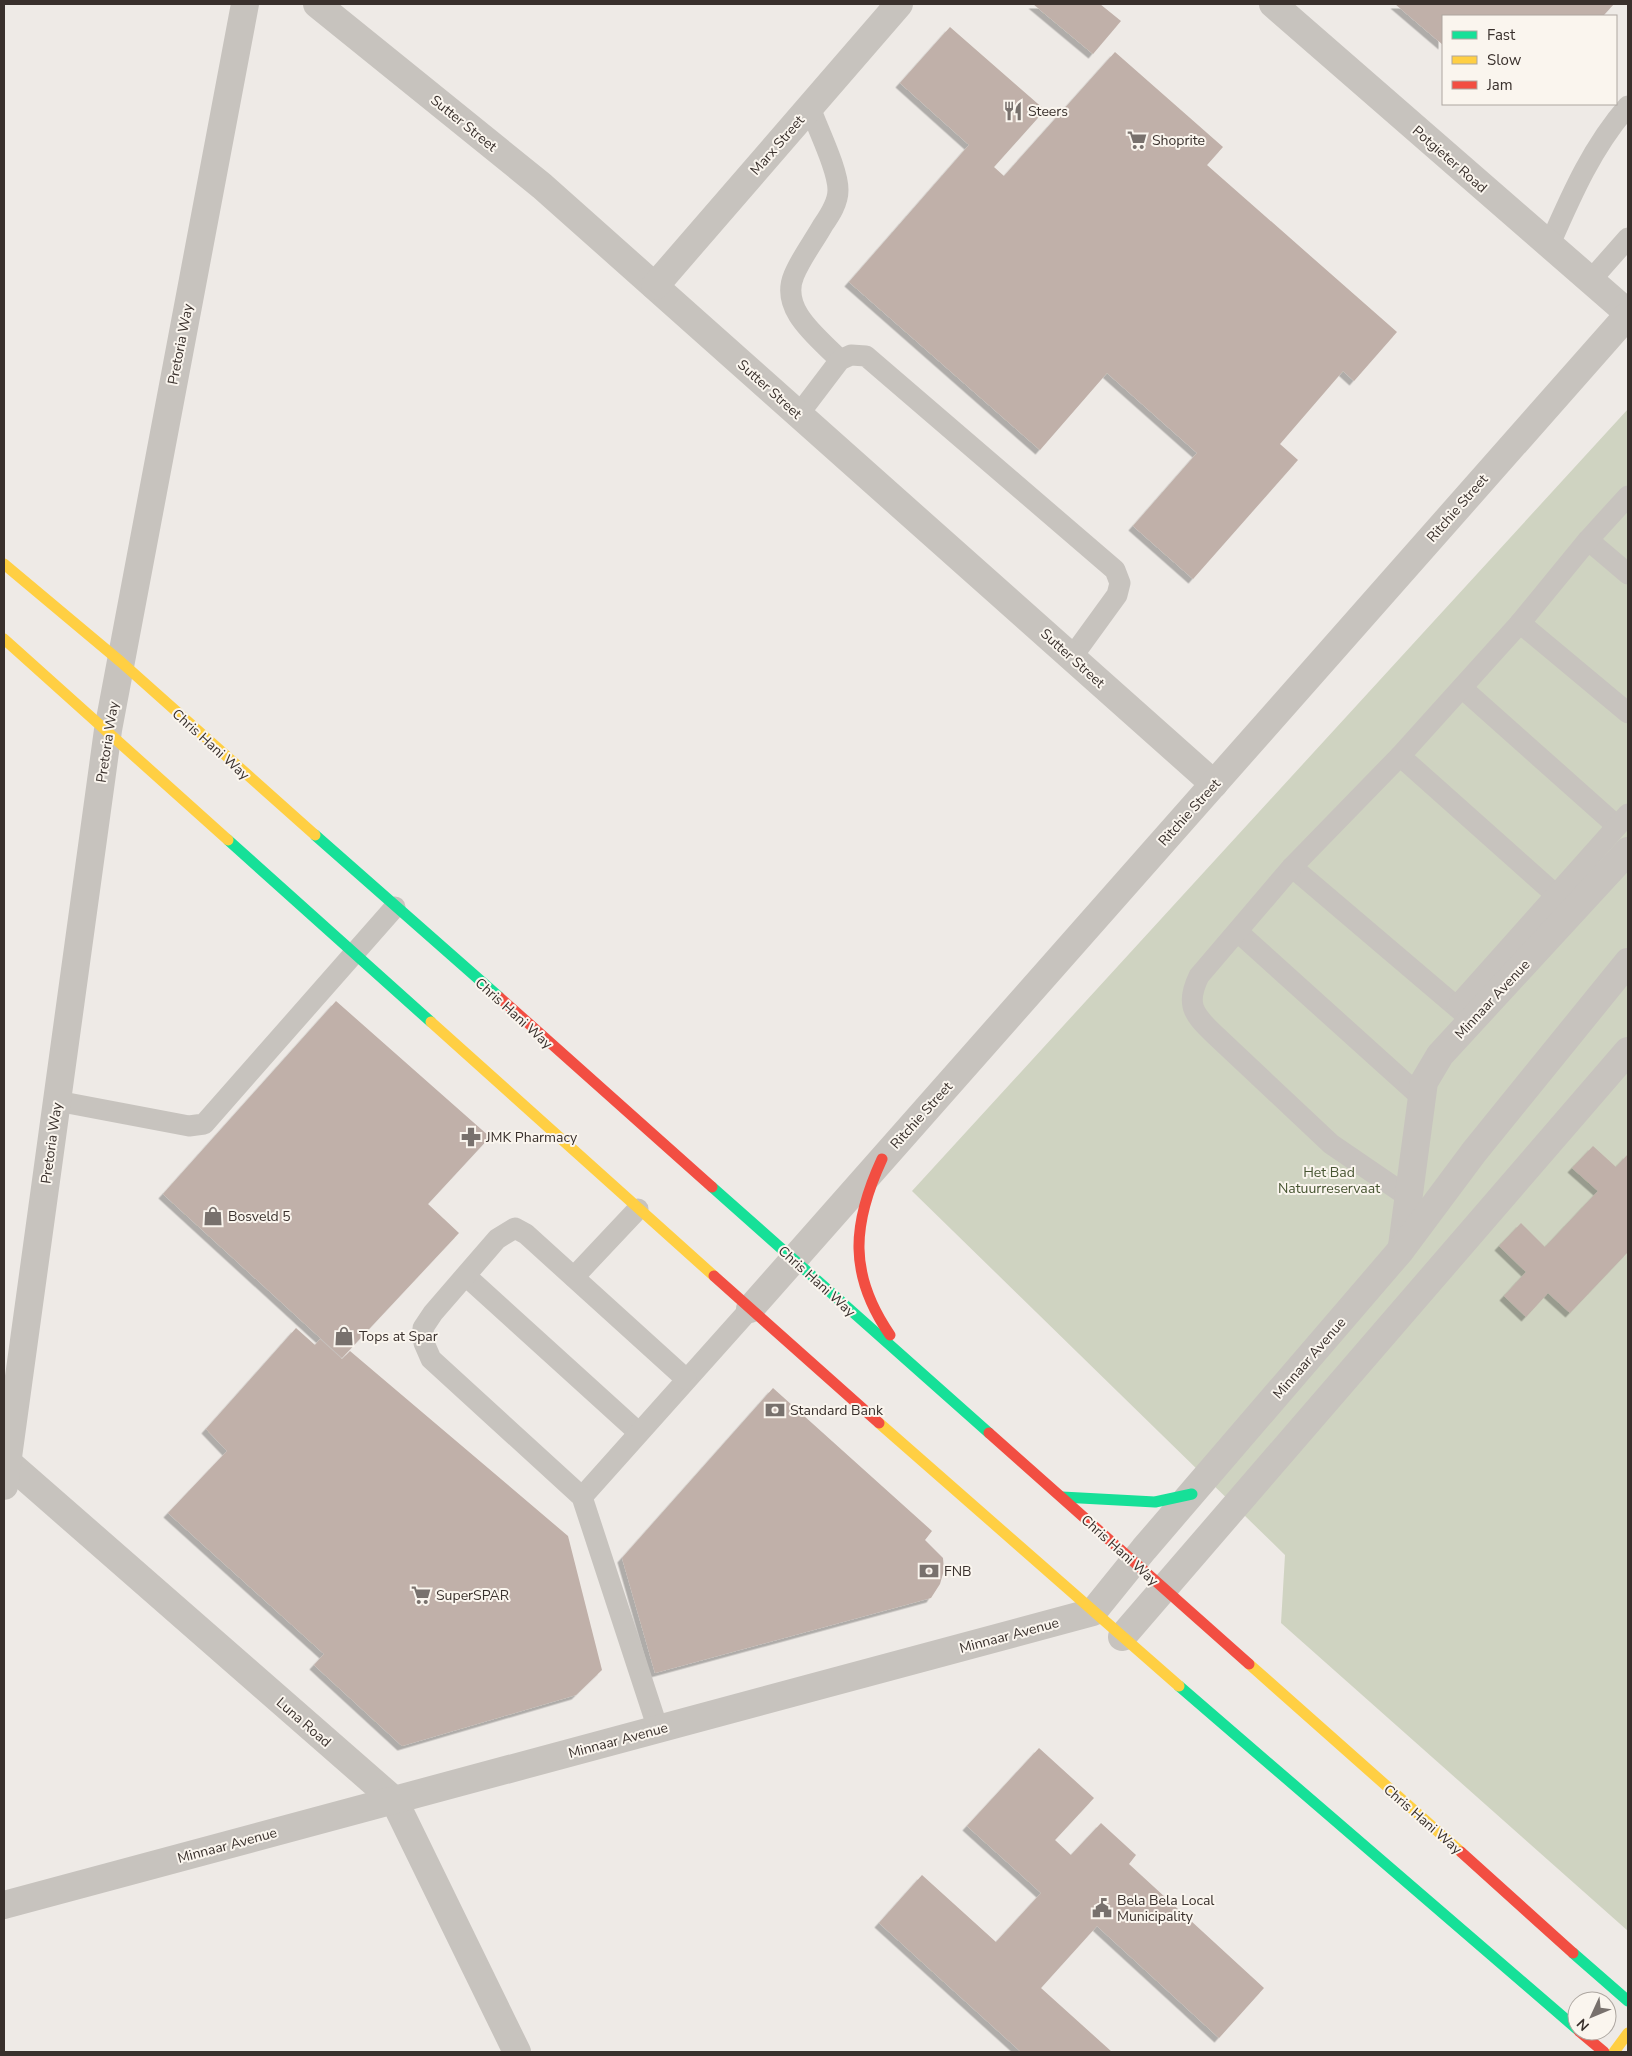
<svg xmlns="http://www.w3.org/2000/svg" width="1632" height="2056" font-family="'Nunito Sans',sans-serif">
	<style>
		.green { fill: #cfd3c1 }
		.building { fill: #c0b0a9; filter: url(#shadow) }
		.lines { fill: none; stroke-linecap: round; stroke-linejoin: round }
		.lane { stroke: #c7c3be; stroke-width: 21 }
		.street { stroke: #c7c3be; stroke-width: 28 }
		.fast { stroke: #16e098; stroke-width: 11 }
		.slow { stroke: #ffcf43; stroke-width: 11 }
		.jam { stroke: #f24e42; stroke-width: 11 }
		.labels { text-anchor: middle; stroke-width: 4; stroke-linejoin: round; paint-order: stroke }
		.poi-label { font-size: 14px; fill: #39302c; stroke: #faf5ee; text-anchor: start }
		.street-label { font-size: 14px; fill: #39302c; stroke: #faf5ee }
		.park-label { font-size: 14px; fill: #475532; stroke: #faf5ee }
	</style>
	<defs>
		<filter id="shadow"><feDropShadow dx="-4.5" dy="4.5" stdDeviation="0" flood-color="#0004"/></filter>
	</defs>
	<rect width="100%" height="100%" fill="#eeeae6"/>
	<path class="green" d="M1628,409v1522l-347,-308 4,-68 -373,-364z"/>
	<g class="building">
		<path d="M1033,4h67l21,17 -28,33z"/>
		<path d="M1395,4h219l-11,12h-160v29z"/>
		<path d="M950,27l95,83 -51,57 10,9 111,-124 108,95 -16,18 190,167 -43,49 -11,-10 -63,73 18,16 -105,119 -60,-53 64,-73 -90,-80 -67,77 -191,-168 120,-137 -69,-62z"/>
		<path d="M336,1001l154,136 -62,67 31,29 -117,125 -179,-164z"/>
		<path d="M1593,1146l23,21 12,-13v98l-58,61 -22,-20 -22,24 -22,-21 22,-24 -27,-26 22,-23 24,24 53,-56 -26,-23z"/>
		<path d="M296,1328l19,17 5,-6 22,20 8,-8 218,185 34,134 -26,25 -174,51 -88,-81 10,-11 -156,-141 59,-62 -21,-22z"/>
		<path d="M773,1388l159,143 -7,9 18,18 1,12 -4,14 -9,14 -276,75 -33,-115z"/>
		<path d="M1039,1748l55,50 -39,42 16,15 30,-32 35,32 -7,9 135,124 -45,50 -122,-112 -56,62 71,64h-91l-142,-129 43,-48 74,67 45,-49 -74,-67z"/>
	</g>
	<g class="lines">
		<g class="lane">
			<path d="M810,107c7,21 28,62 28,83 0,13 -8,25 -15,35 -9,16 -22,33 -29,50 -15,35 25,63 46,85"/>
			<path d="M1549,246c22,-50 43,-99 79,-140"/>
			<path d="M1590,281l38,-43"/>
			<path d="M799,414l41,-54 11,-5 15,1 249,214 5,13 -3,12 -45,62"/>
			<path d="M1588,540l40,34"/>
			<path d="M1520,623l108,90"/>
			<path d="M1462,688l155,138"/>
			<path d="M1400,756l156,139"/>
			<path d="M1292,867l174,148"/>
			<path d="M1238,932l183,165"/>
			<path d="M1457,1006l171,-192"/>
			<path d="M57,1101l132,25 15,-2 191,-217"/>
			<path d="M1410,1198l-79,-54 -118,-111c-21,-20 -27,-30 -14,-57l93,-109 108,-111 120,-133 68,-83 40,-44"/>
			<path d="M466,1276l172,156"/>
			<path d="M574,1277l64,-68"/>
			<path d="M582,1497l168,-188"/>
			<path d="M658,1729l-76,-232 -151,-138 -7,-16 -1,-15 10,-15 64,-74 18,-11 11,6 160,145"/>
		</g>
		<g class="street">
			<path d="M317,4l225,182 672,598"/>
			<path d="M1273,4l355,309"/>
			<path d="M655,286l244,-282"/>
			<path d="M1402,1246l22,-164 16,-27 188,-204"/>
			<path d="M750,1309l878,-994"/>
			<path d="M4,1459l390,341 123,252"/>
			<path d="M4,1486l104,-756 137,-726"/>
			<path d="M1122,1637l506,-586"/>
			<path d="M4,1905l1089,-293 51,-63 257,-299 73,-98 154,-190"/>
		</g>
		<g class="fast">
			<path d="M315,835l184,162"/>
			<path d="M228,840l203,182"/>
			<path d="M712,1187l277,246"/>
			<path d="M1062,1497l93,5 37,-8"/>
			<path d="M1179,1686l398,343"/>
			<path d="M1573,1953l55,48"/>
		</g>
		<g class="slow">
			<path d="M4,564l117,98 194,173"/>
			<path d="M4,639l224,201"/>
			<path d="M431,1022l283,254"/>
			<path d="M879,1423l300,263"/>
			<path d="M1249,1664l212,188"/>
			<path d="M1614,2052l14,-19"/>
		</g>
		<g class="jam">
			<path d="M499,997l213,190"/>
			<path d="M882,1159c-30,65 -34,115 8,176"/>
			<path d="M714,1276l165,147"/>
			<path d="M989,1433l260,231"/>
			<path d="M1461,1852l112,101"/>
			<path d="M1579,2031l25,21"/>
		</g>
	</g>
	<defs>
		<symbol id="restaurant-bare" viewBox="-9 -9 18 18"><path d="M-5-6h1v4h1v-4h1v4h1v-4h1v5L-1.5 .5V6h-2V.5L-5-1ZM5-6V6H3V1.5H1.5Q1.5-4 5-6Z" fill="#78716d" stroke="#faf5ee" stroke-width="2.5" paint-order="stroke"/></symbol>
		<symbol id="supermarket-bare" viewBox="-9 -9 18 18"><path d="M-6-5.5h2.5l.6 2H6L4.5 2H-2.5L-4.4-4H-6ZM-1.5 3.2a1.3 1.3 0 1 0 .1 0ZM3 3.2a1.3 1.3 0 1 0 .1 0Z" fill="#78716d" stroke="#faf5ee" stroke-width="2.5" paint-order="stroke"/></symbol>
		<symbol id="pharmacy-bare" viewBox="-9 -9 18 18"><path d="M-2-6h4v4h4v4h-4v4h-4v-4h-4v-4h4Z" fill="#78716d" stroke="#faf5ee" stroke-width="2.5" paint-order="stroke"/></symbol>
		<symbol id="shop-bare" viewBox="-9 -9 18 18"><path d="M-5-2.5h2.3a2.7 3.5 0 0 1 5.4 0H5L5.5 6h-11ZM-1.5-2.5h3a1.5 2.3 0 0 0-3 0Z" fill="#78716d" stroke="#faf5ee" stroke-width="2.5" paint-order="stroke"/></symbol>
		<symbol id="bank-bare" viewBox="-9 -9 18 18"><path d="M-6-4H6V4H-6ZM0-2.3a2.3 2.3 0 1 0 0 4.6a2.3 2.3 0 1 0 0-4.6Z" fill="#78716d" stroke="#faf5ee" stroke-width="2.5" paint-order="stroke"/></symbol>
		<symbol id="civic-bare" viewBox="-9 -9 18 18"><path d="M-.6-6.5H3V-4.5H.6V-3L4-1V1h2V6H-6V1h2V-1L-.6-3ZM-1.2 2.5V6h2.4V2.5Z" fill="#78716d" stroke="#faf5ee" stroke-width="2.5" paint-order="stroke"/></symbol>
	</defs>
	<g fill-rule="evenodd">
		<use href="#restaurant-bare" x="999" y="97" width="28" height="28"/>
		<use href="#supermarket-bare" x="1123" y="126" width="28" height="28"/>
		<use href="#pharmacy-bare" x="457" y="1123" width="28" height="28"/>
		<use href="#shop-bare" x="199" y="1202" width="28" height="28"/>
		<use href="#shop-bare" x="330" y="1322" width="28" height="28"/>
		<use href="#bank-bare" x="761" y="1396" width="28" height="28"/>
		<use href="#bank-bare" x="915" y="1557" width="28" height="28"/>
		<use href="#supermarket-bare" x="407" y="1581" width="28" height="28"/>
		<use href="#civic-bare" x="1088" y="1894" width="28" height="28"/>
	</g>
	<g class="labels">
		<g class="poi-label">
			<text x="1028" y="116">Steers</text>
			<text x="1152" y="145">Shoprite</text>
			<text x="486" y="1142">JMK Pharmacy</text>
			<text x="228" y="1221">Bosveld 5</text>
			<text x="359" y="1341">Tops at Spar</text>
			<text x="790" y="1415">Standard Bank</text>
			<text x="944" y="1576">FNB</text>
			<text x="436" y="1600">SuperSPAR</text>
			<text x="1117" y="1905">Bela Bela Local<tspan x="1117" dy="16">Municipality</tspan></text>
		</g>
		<g class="street-label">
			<text transform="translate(464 123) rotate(39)" y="5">Sutter Street</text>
			<text transform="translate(777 145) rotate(-49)" y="5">Marx Street</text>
			<text transform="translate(1450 159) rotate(41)" y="5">Potgieter Road</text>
			<text transform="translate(180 344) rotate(-79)" y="5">Pretoria Way</text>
			<text transform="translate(770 389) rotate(42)" y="5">Sutter Street</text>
			<text transform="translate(1457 508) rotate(-49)" y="5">Ritchie Street</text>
			<text transform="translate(1073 658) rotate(42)" y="5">Sutter Street</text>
			<text transform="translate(107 742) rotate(-81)" y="5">Pretoria Way</text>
			<text transform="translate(211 744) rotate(42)" y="5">Chris Hani Way</text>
			<text transform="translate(1189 812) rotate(-48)" y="5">Ritchie Street</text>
			<text transform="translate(1492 999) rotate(-47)" y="5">Minnaar Avenue</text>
			<text transform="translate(514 1013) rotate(42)" y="5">Chris Hani Way</text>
			<text transform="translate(921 1115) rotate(-48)" y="5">Ritchie Street</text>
			<text transform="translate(51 1143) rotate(-82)" y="5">Pretoria Way</text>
			<text transform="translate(817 1281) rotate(42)" y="5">Chris Hani Way</text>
			<text transform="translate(1309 1358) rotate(-49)" y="5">Minnaar Avenue</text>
			<text transform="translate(1120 1550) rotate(42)" y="5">Chris Hani Way</text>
			<text transform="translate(1009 1635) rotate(-15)" y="5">Minnaar Avenue</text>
			<text transform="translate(304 1722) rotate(41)" y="5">Luna Road</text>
			<text transform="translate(618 1740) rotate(-15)" y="5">Minnaar Avenue</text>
			<text transform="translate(1423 1819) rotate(41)" y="5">Chris Hani Way</text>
			<text transform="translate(227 1845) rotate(-15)" y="5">Minnaar Avenue</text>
		</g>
		<g class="park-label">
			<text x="1329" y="1177">Het Bad<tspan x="1329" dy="16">Natuurreservaat</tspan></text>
		</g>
	</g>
	<rect width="1632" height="2056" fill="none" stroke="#39302c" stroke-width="10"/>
	<rect x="1442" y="15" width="175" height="90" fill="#faf5ee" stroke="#ada6a0"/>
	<rect x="1452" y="31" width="25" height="8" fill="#16e098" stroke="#ada6a0"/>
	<text x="1487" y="40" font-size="15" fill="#39302c">Fast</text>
	<rect x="1452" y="56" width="25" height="8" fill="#ffcf43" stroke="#ada6a0"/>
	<text x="1487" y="65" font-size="15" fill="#39302c">Slow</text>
	<rect x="1452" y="81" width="25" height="8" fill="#f24e42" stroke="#ada6a0"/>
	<text x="1487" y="90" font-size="15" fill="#39302c">Jam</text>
	<g transform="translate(1592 2016) rotate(226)"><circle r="24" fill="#faf5ee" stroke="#ada6a0"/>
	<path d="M0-4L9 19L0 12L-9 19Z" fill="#78716d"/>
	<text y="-8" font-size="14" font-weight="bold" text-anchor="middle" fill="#39302c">N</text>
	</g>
</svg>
